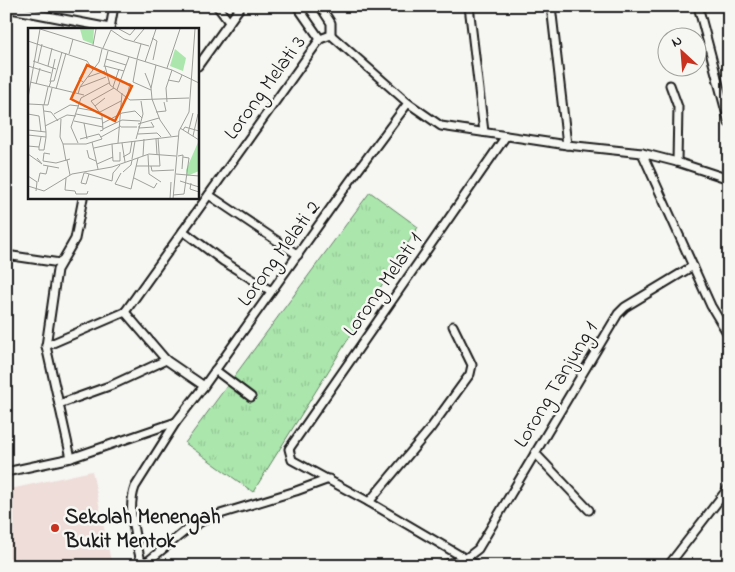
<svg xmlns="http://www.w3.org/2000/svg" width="735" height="572" font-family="'Indie Flower',sans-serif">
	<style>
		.built { fill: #eeddd8 }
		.park { fill: url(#park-tufts); stroke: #648264 }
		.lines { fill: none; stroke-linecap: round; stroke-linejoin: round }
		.minor-casing { stroke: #1c1c1c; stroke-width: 11 }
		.minor { stroke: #f6f6f2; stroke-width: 7 }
		.poi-dot { fill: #c8321e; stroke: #f6f6f2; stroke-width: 2 }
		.labels { text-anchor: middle; stroke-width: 5; stroke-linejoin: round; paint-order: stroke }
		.street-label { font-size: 21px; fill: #1c1c1c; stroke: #f6f6f2 }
		.poi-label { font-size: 21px; font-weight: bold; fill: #1c1c1c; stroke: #f6f6f2; text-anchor: start }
		.inset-road { fill: none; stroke: #9f9f9c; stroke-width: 1 }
		.view { fill: #e8590c; fill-opacity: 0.15; stroke: #e8590c; stroke-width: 2.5 }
		.inset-edge { fill: none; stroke: #1c1c1c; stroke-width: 2.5 }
	</style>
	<defs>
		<pattern id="park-tufts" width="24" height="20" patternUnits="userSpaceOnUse" patternTransform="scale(1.25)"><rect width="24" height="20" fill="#abe7ad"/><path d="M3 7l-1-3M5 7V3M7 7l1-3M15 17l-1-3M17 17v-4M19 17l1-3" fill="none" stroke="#93c694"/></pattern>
	</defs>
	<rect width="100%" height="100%" fill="#f6f6f2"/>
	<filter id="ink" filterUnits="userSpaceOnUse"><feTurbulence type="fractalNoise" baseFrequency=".02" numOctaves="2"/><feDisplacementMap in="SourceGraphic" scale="10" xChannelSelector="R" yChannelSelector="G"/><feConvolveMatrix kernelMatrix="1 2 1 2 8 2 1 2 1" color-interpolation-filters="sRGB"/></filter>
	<g filter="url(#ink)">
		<path class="built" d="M92,471l20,95h-106v-76z"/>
		<path class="park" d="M370,192l48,35 -165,265 -68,-49z"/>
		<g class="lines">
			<defs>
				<g id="minor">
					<path d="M217,6l12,16"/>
					<path d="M297,6l23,33"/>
					<path d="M320,6l11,17v12"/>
					<path d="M469,6l15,126"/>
					<path d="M551,6l16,139"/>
					<path d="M698,6l31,117"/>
					<path d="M6,8l104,20"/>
					<path d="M110,29l4,-23"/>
					<path d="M331,35l77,68 33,23 126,19 75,8 35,9 52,17"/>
					<path d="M198,66l43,-60"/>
					<path d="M670,85l8,22 -1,55"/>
					<path d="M642,153l69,153 18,30"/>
					<path d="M209,195l89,60"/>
					<path d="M183,231l40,30 48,30"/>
					<path d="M6,255l54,8"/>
					<path d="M125,312l195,-273 11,-4"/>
					<path d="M125,312l41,48 38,26"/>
					<path d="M453,326l19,39 -2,9 -40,55 -61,73 -77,-42 -3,-11 217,-313"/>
					<path d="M46,346l11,-76 18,-31 8,-41"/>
					<path d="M215,370l36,27"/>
					<path d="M59,404l53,-19 54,-25"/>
					<path d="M535,453l54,57"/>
					<path d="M71,458l-25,-112 79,-34"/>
					<path d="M6,472l65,-14 105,-36"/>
					<path d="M369,502l109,64"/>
					<path d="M142,566c-5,-24 -16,-55 -7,-79l41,-65 28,-36 146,-205 58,-78"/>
					<path d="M142,566l42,-34 23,-14 89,-27 33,-12"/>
					<path d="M440,566l25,-7 13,-10 140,-235 7,-7 68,-41"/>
					<path d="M668,566l61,-79"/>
				</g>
			</defs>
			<use href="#minor" class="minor-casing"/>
			<use href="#minor" class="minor"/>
		</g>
	</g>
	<circle class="poi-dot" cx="55" cy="528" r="5"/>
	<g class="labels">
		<g class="street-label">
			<text transform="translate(264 87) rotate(-54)" y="7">Lorong Melati 3</text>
			<text transform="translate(278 253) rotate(-54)" y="7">Lorong Melati 2</text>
			<text transform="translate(382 284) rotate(-55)" y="7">Lorong Melati 1</text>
			<text transform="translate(555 384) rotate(-59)" y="7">Lorong Tanjung 1</text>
		</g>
		<g class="poi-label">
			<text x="65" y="523">Sekolah Menengah<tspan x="65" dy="24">Bukit Mentok</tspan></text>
		</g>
	</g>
	<g transform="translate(28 28)">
		<rect width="171" height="171" fill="#f6f6f2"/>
		<path d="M52,1h14l-1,15 -10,-4zM171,112v31l-12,5 -1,-6z" fill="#abe7ad"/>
		<path d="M147,21l11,9 -3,13 -13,-5z" fill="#abe7ad"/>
		<path class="inset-road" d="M12,1l132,41 27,13M91,1l11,6 5,-6M83,2l13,9 25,7M124,10l5,3 -4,19M0,13l59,20 6,9M106,13l10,-12M65,17l3,-16M75,20l8,-18M41,26l4,-15M78,31l20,6M109,31l4,-15M109,32l-4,22 18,8M5,33l23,8M10,34l4,-18M117,34l11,-33M128,37l-5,23 1,11 8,21 11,16M0,38l23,7M20,38l4,-18M77,38l5,19 20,15 59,-2M77,38l19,5M76,39l4,-16M139,40l13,-39M117,45l6,15M60,49l17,-6M140,52l11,2 3,-7M2,54l54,13M22,54l5,-23M55,54l-4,-3 9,-14M8,56l4,-16M21,59l2,-6h3l8,-29M52,59l19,-25 3,-13M85,59l6,-18M28,61l10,-36M89,62l12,-33M50,66l2,-7 26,-10M0,70l12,-69M77,70l-10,8 -4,-5 23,-13M99,70l3,-15M139,74l-1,-14 6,-18M1,76l19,1 4,-17M15,77l3,27M16,77l4,-18M67,78l7,10 1,14 -3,1M50,80l22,4 21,-11M16,83l7,1 7,9M128,84l10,-1 -2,-9M0,86l11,2 2,16M26,86l16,-9 9,1M48,86l26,5M33,91l-1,18 3,7M46,93l29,6M56,95l3,16M75,95l19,-10 13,-2 7,7M110,96l21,-6M17,98l22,-11 9,1M111,98v2l15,-1 -3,-5M93,99h16M152,100l19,12M75,101l19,-9 18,1M0,102l18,2v5l-18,-2M155,102l2,-3 14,4M160,105l5,-20M110,106l19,-1 4,4M165,108l5,-22M73,109l20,-11M108,111l7,-25 -2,-13M128,111l1,16M64,114l6,27M50,115l-7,-16 10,-29 28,-15M90,115l4,-50M94,115l3,19M0,118l11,1 2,-10M11,119v3h5l2,-13M66,120l18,-4M59,122l2,8 7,3M92,124v9h-7l-1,-17 66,-8M0,126l14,10 -5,-6M22,126l-6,-1 -1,8 13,2 14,-4M120,127l1,19 12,8M115,128l1,-17M150,128l5,-1 -1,14M95,129l7,-4 2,-12M104,131l3,-18M39,132l3,15M38,133l-3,-17h23l16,-5 -3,-5 -19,5M69,136l16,-7M15,137l16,3M108,138h24l-2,-28M123,138l1,5 22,-1M95,144l8,-7 1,-5M93,145l-6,11 16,5 7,-31M61,146l-3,10 -5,-1 3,-10h2l3,1 23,7 1,-8 7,-8M148,146l23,2M0,148l9,6 -1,9M38,150l-1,12 10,1 1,3h11l1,-3M106,150l20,10 3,-5M152,153l19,6M10,154l2,-9 6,1 2,-8M163,155l-1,6 9,3M0,158l16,5 28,-17 40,-7 37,-13 27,2M145,167l11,-1 5,-36 -6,-1M142,171l1,-17M145,171l6,-68 10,-19 6,-83"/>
		<path class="view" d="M59,37l45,21 -17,35 -44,-22z"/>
		<rect width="171" height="171" class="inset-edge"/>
	</g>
	<rect width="735" height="572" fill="none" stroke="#f6f6f2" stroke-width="25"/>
	<rect x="12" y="12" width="710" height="547" fill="none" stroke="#1c1c1c" stroke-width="2" filter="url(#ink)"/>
	<g transform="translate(682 52) rotate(334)"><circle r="24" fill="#f6f6f2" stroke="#9f9f9c"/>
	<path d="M0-4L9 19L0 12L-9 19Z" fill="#c8321e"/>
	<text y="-8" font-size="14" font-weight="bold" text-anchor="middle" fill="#1c1c1c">N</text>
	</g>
</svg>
